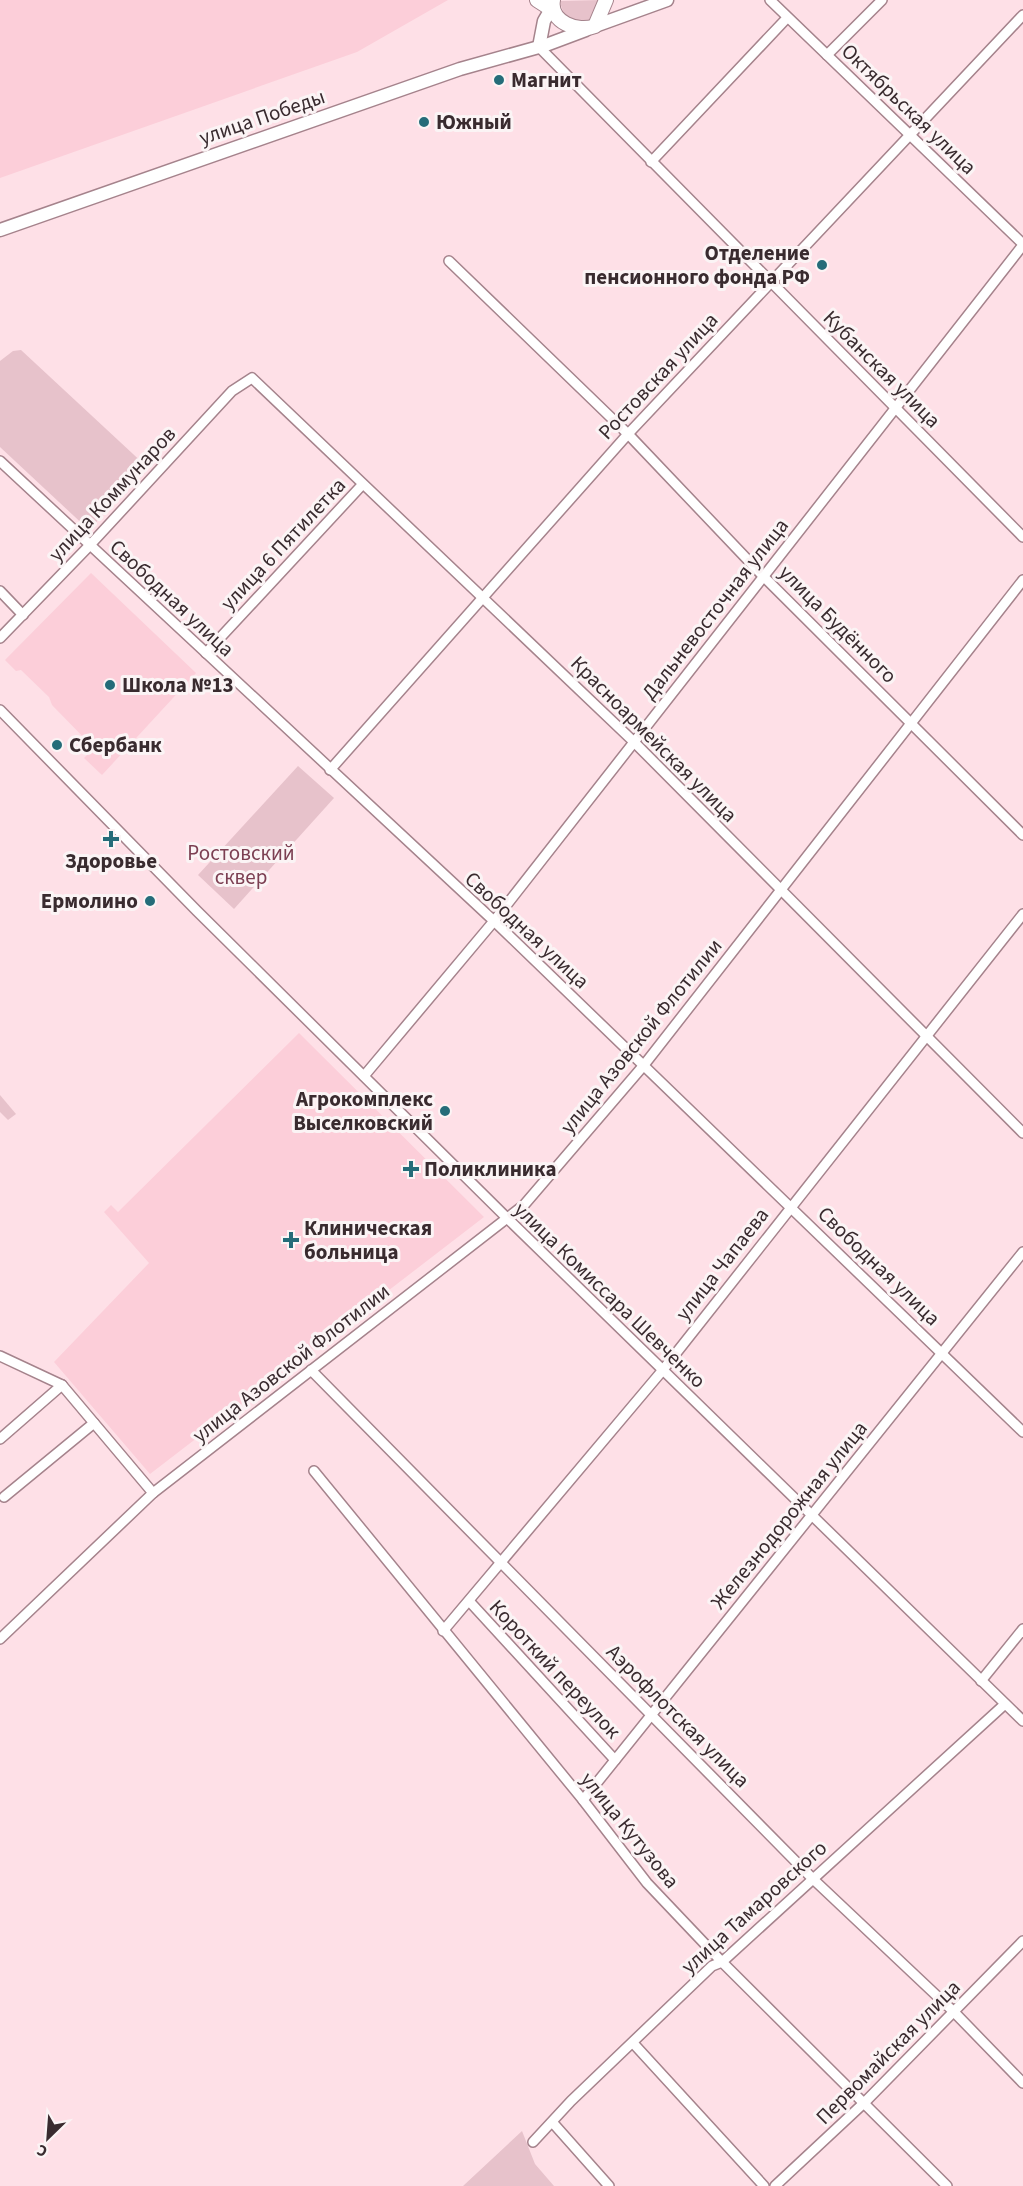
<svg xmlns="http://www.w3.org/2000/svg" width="1023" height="2186" font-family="'Source Sans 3',sans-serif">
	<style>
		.built { fill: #fcced9 }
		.green { fill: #e7c2cb }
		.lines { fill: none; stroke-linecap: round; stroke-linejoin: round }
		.street-casing { stroke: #a5838c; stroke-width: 12 }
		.secondary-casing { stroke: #a5838c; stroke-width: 15 }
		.primary-casing { stroke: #a5838c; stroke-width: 16 }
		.street { stroke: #fff; stroke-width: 9 }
		.secondary { stroke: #fff; stroke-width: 12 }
		.primary { stroke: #fff; stroke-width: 14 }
		.poi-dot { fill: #256c79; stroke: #fbf4f5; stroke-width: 2 }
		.labels { text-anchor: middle; stroke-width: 6; stroke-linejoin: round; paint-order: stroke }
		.poi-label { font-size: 21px; font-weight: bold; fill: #392b2f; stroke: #fbf4f5; text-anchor: start }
		.street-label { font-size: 21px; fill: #392b2f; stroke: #fbf4f5 }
		.park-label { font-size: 21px; fill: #7c3f52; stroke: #fbf4f5 }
	</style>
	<rect width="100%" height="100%" fill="#fee0e7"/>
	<g class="built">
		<path d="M0,0h448l-91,52 -357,126z"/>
		<path d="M91,573l105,100 -94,102 -18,-17 10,-10 -42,-43 -3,-8 -28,-27 -5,1 -11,-11z"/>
		<path d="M299,1033l185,184 -334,257 -96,-112 95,-99 -45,-51 7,-7 7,7z"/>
	</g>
	<g class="green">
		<path d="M602,0l-11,21c-17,4 -28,-3 -31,-20z"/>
		<path d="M21,350l126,117 -58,63 -89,-83v-86l13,-10z"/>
		<path d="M298,766l36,32 -100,111 -36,-34z"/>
		<path d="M0,1095l16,19 -8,6 -8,-8z"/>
		<path d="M522,2131l13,33 19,22h-91z"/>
	</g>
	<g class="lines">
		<defs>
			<g id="street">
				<path d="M770,0l253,244"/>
				<path d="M539,47l484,490"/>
				<path d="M827,55l55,-55"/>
				<path d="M651,162l135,-143"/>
				<path d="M449,261l179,173 136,143 259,258"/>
				<path d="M0,461l494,460 529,511"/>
				<path d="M0,591l23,24"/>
				<path d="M0,638l90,-93 142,-154 20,-13 381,363 390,392"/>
				<path d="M206,653l156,-168"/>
				<path d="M0,710l197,201 311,308 515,502"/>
				<path d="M330,770l298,-336 395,-419"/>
				<path d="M364,1076l130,-155 529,-676"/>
				<path d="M0,1356l62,29 91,108"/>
				<path d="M311,1370l502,509 141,133 69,71"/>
				<path d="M0,1439l62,-54"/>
				<path d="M314,1471l269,329 64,83 75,79 225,224"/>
				<path d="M4,1497l90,-74"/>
				<path d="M470,1602l145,158"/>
				<path d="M443,1631l219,-260 361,-457"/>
				<path d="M0,1639l153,-146 371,-288 120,-140 379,-485"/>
				<path d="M981,1681l42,-52"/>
				<path d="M583,1800l440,-548"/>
				<path d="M633,2043l131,143"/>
				<path d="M553,2123l56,63"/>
				<path d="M533,2142l38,-41 141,-135 10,-4 283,-258"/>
				<path d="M775,2186l90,-84 158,-161"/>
			</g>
			<g id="secondary">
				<path d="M595,26l72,-26"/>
				<path d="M539,47l5,-26 7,-12"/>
				<path d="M0,230l460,-161 86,-24 40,-15"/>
			</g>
			<g id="primary">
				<path d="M537,0l14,9"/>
				<path d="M553,0c-4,22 25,33 42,26l11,-26"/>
			</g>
		</defs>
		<use href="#street" class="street-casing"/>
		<use href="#secondary" class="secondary-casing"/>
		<use href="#primary" class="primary-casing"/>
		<use href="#street" class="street"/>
		<use href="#secondary" class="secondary"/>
		<use href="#primary" class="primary"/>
	</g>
	<g class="poi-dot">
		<circle cx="499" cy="80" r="6"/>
		<circle cx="424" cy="122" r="6"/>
		<circle cx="822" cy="265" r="6"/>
		<circle cx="110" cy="685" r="6"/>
		<circle cx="57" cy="745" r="6"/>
		<path d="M108 830h6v6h6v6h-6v6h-6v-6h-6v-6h6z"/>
		<circle cx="150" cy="901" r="6"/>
		<circle cx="445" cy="1111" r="6"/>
		<path d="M408 1160h6v6h6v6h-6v6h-6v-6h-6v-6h6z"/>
		<path d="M288 1231h6v6h6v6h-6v6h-6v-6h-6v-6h6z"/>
	</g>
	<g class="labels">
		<g class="poi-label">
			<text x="511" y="87">Магнит</text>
			<text x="436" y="129">Южный</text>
			<text x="810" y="260" text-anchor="end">Отделение<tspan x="810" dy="24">пенсионного фонда РФ</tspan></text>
			<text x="122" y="692">Школа №13</text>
			<text x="69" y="752">Сбербанк</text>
			<text x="111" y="868" text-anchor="middle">Здоровье</text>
			<text x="138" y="908" text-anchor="end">Ермолино</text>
			<text x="433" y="1106" text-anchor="end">Агрокомплекс<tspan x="433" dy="24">Выселковский</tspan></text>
			<text x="424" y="1176">Поликлиника</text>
			<text x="304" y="1235">Клиническая<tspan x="304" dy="24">больница</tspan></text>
		</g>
		<g class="street-label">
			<text transform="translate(909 109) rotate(44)" y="7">Октябрьская улица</text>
			<text transform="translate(262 117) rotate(-19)" y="7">улица Победы</text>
			<text transform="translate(882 369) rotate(45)" y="7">Кубанская улица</text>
			<text transform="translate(658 376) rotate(-47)" y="7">Ростовская улица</text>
			<text transform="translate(112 494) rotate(-47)" y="7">улица Коммунаров</text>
			<text transform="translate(283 544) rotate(-47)" y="7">улица 6 Пятилетка</text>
			<text transform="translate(172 598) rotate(43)" y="7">Свободная улица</text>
			<text transform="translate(715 609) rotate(-52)" y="7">Дальневосточная улица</text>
			<text transform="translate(838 624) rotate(45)" y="7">улица Будённого</text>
			<text transform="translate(654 739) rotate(45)" y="7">Красноармейская улица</text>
			<text transform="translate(527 930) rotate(43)" y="7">Свободная улица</text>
			<text transform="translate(641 1036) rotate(-51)" y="7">улица Азовской Флотилии</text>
			<text transform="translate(722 1264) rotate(-52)" y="7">улица Чапаева</text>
			<text transform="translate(879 1266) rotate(44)" y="7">Свободная улица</text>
			<text transform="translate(610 1295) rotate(44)" y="7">улица Комиссара Шевченко</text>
			<text transform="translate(291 1363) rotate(-38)" y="7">улица Азовской Флотилии</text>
			<text transform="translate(789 1515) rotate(-51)" y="7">Железнодорожная улица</text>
			<text transform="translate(555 1669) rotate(47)" y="7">Короткий переулок</text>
			<text transform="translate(678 1716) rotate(45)" y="7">Аэрофлотская улица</text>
			<text transform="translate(630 1830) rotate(51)" y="7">улица Кутузова</text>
			<text transform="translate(754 1907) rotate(-42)" y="7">улица Тамаровского</text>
			<text transform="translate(888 2052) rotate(-45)" y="7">Первомайская улица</text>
		</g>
		<g class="park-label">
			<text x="241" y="860">Ростовский<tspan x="241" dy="24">сквер</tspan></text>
		</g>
	</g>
	<g transform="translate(48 2138) rotate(205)" stroke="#fbf4f5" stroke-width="4.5" paint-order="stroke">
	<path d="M0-4.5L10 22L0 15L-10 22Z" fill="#392b2f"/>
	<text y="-9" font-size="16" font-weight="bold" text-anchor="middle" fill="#392b2f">С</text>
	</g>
</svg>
